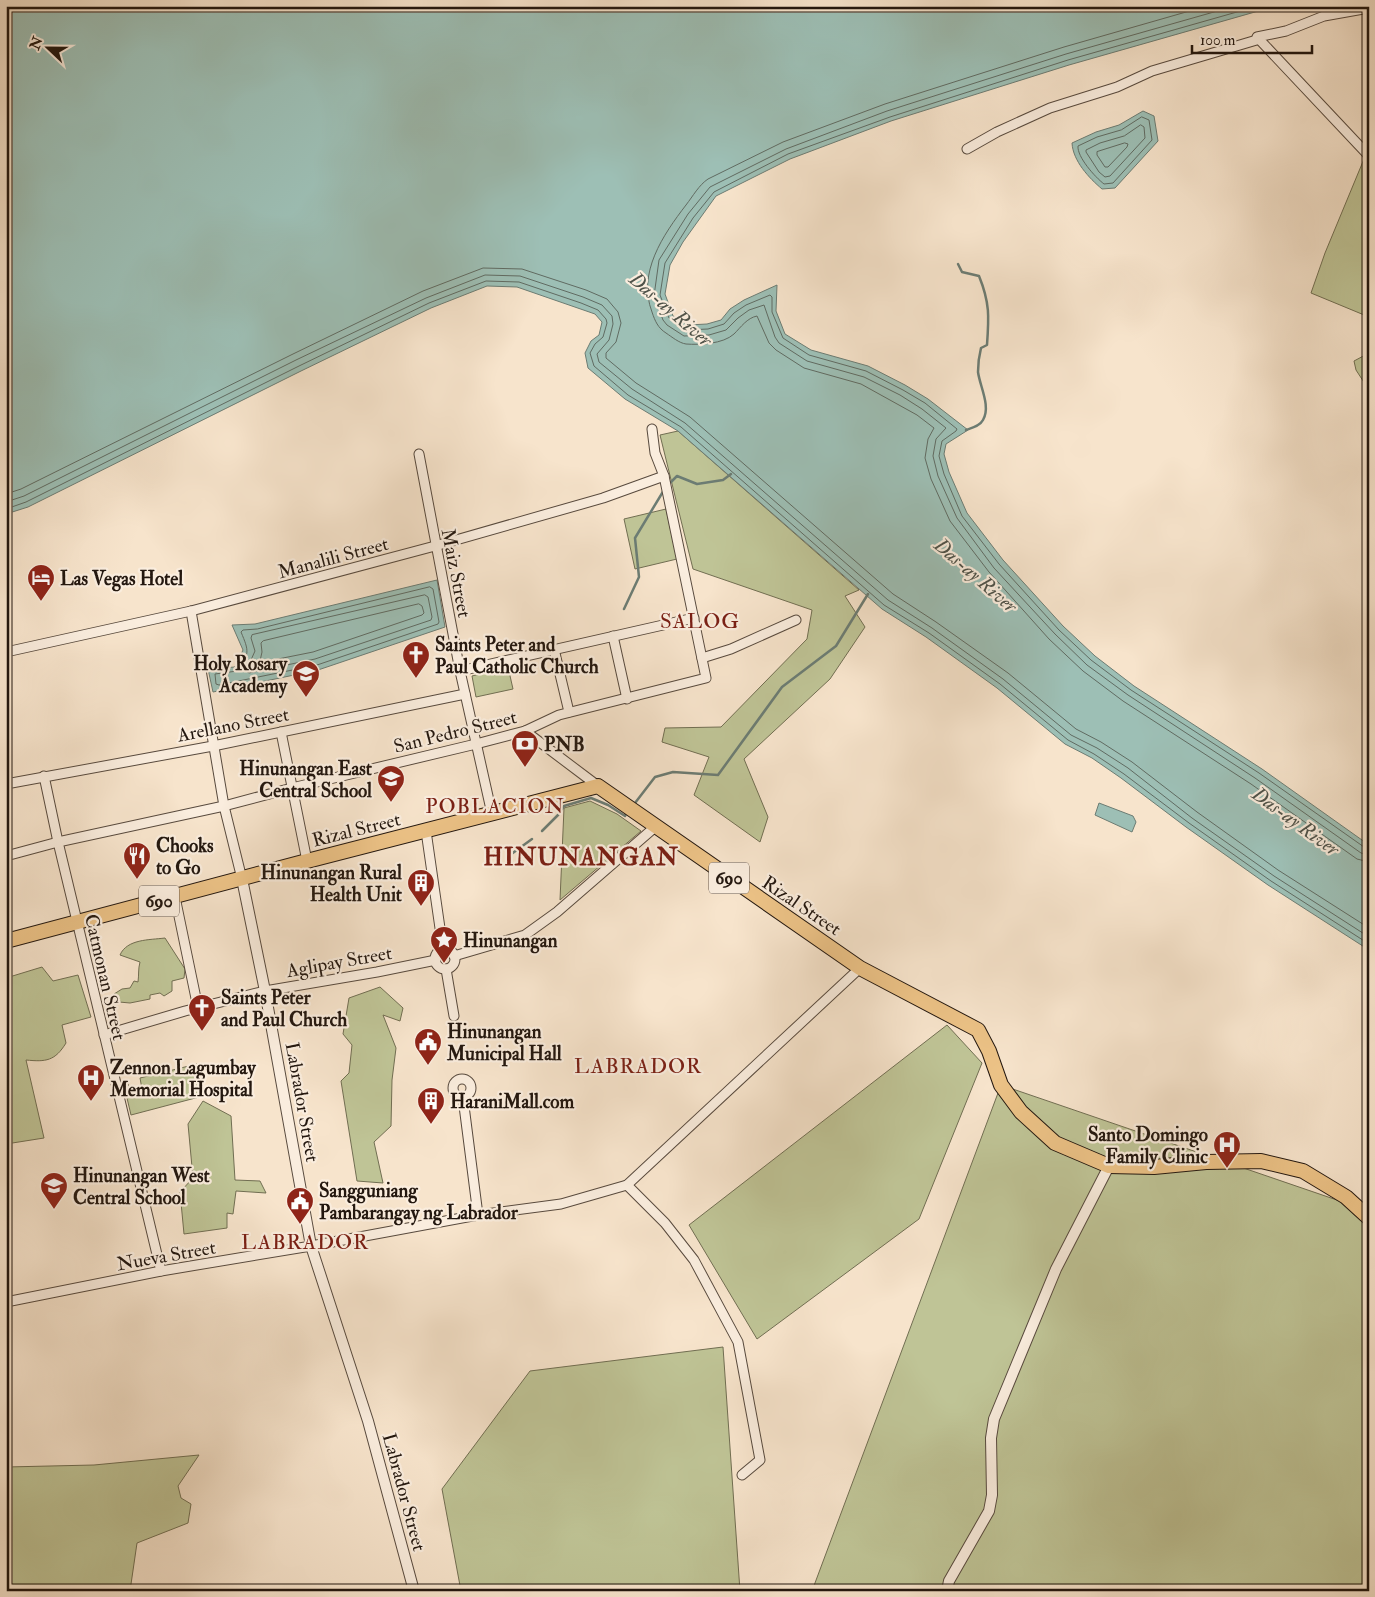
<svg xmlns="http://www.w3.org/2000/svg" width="1375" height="1597" font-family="'IM FELL Double Pica',serif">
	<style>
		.green { fill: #bfc496; stroke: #716e52 }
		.water { fill: #9dbfb5; stroke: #6c7c73 }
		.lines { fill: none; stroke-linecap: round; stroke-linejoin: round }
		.shore { stroke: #606b62; stroke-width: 1 }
		.stream { stroke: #6c7c73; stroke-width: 2.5 }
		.minor-casing { stroke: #584a3e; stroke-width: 11 }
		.tertiary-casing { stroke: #584a3e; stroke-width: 12 }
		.primary-casing { stroke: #23170f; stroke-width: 16 }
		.minor { stroke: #faedde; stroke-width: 9 }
		.tertiary { stroke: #faedde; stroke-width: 10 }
		.primary { stroke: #ecc286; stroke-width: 14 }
		.labels { text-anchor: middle; stroke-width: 4.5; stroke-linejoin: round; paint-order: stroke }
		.shield { fill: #faedde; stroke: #64574d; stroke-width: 1 }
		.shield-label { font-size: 18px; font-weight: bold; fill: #23170f }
		.street-label { font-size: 19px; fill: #23170f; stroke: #faedde }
		.poi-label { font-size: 19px; font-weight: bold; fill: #23170f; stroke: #faedde; text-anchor: start }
		.water-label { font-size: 20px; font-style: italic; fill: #4e5249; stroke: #faedde }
		.quarter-label { font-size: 21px; letter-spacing: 1px; fill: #7a1f14; stroke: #faedde }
		.district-label { font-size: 24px; font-weight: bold; letter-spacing: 1px; fill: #7a1f14; stroke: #faedde }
	</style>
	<rect width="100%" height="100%" fill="#f7e4cc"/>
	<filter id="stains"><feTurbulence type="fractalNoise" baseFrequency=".004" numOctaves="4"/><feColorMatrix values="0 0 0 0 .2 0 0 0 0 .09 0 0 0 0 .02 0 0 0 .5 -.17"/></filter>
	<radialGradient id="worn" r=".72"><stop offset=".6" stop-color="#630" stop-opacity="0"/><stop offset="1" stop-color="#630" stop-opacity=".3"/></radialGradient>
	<g class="green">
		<path d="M1364,159l5,6v152l-58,-24 14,-40z"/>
		<path d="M1369,353v37l-13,-20 -2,-9z"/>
		<path d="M678,431l181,159 -14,6 20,31 -35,52 -86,80 24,58 -8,25 -66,-47 15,-38 -47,-15 3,-14 56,-1 86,-88 5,-29 -119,-41 -33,-134z"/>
		<path d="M666,509l11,50 -42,10 -11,-50z"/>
		<path d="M508,667l5,22 -37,8 -4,-21z"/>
		<path d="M590,801l27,13 24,17 -81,69 4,-92z"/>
		<path d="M165,938l20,31 -1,9 -12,3v10l-8,5 -4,-3 -10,2v4l-20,4 -11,-1 -5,-8 8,-5 8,-1 4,-7 4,1c1,-7 0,-13 2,-20l-20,-7c7,-16 29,-15 45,-17z"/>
		<path d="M42,967l11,14 25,-6 13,42 -29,8 4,18c-11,18 -20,19 -40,17l18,78 -38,6v-166z"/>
		<path d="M380,987l23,21 -3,13 -17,-6 13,33 -4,32 -1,46 -17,16 9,41 -26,-2 -16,-100 8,-8 3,-28 -9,-11 6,-36z"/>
		<path d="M947,1025l35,38 -63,156 -162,120 -68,-114z"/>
		<path d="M197,1064l6,32 -72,19 -8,-34h5l1,11 13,-3 -2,-11z"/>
		<path d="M1001,1085l368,126v380h-557z"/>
		<path d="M203,1101l28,15 4,64 25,1 6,12 -30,-2 -3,23 -6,-1v15l-43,6 -4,-42 13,-14 -5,-54z"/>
		<path d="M723,1347l17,244h-279l-19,-102 88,-118z"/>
		<path d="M199,1455l-21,31 3,12 10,6 -3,19 -51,20 -7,48h-124v-124l88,-2z"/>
	</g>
	<g class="water">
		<path d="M6,6h1270l-207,59 -178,56 -101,38 -74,37 -33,46 -13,23 -5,29 8,22 15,9 19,-1 14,-4 9,-11 14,-9 33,-15 -1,26 9,23 26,16 57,16 37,19 23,14 40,31 -22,14 -2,10 5,18 18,41 36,47 60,66 32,30 39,30 128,83 107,76v105l-101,-65 -82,-58 -65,-49 -29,-20 -27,-14 -68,-56 -71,-51 -44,-28 -204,-178 -53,-32 -37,-31 -3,-15 6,-12 8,-6 3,-13 -7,-8 -78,-27 -30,-1 -56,22 -130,63 -273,136 -22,7z"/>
		<path d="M1143,111l11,5 4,25 -43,47 -13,1c-13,-11 -29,-28 -30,-46l24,-11 23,-7z"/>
		<path d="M437,580l8,47 -127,43 -105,22 -5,-23 27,-2 8,-17 -11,-25 23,-1z"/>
		<path d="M1099,803l34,13 3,6 -4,10 -37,-17z"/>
	</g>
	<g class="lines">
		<g class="shore">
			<path d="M1207,6l-143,41 -179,57 -102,38 -75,37c-9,6 -15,17 -22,26 -23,30 -49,68 -34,107 3,9 6,16 14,21 6,4 13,10 20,11 14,1 37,0 48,-10 7,-7 13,-16 23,-18l12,27 7,7 28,18 57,16 56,31 17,13 -6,11 -3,19 6,21 19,42 39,51 60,67 34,32 40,30 128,83 106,75 12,3"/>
			<path d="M1235,6l-169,48 -179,57 -101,38 -76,38 -22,27 -29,46 -5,36 9,24 4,5 17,11 25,-1 17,-5 12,-12 11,-8 15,-5 11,32 4,6 28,18 57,16 36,18 22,14 24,19 -10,11 -3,17 5,20 19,42 37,50 61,66 32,31 41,30 127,83 106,75 8,2"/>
			<path d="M1258,6l-190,54 -178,57 -102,37 -74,38 -21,26 -28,45 -5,32 9,23 17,12 22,-1 16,-5 10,-11 12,-8 24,-10 2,2v15l11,26 26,17 57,16 37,19 22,13 32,26 -1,2 -14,10 -3,15 5,18 18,42 37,48 60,66 32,30 40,30 128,83 105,74 5,1"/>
			<path d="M1142,117l7,3 3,20 -39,43 -9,1c-9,-7 -27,-27 -26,-38l19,-9 24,-7z"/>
			<path d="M1141,125l3,2 1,11 -35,38 -5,1 -6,-5 -13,-20v-2l14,-7 24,-7z"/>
			<path d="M1125,143l3,1 -1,3 -19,20h-3l-8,-12v-3z"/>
			<path d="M6,494l15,-5 272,-135 130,-63 60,-23 39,1 64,21 21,9 11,13 3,11 -5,19 -10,11v5l30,25 54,34 203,177 43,28 72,51 68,56 25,13 31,20 65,50 81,58 91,58"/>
			<path d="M6,502l18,-6 272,-136 130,-62 59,-23 35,1 63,21 19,8 10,11 1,8 -4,16 -12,14 2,8 33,27 53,34 203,177 44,28 71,51 68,56 26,13 31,20 64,50 82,58 95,61"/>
			<path d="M6,509l20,-7 273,-136 130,-63 57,-22 33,1 62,21 17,7 8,9 1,4 -4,14 -8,7 -5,9 4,13 34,29 53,32 203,178 45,28 71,51 68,56 26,14 30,20 65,49 82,58 98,63"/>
			<path d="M430,587l3,2 6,33 -1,2 -121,41 -98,20 -3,-1 -1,-10 22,-3c13,-17 12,-20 4,-39l2,-2 14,-1z"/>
			<path d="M425,595l3,2 4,20 -1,3 -116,39 -66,14 -3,-2 9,-20 -4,-13 1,-3z"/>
			<path d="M419,604l3,2 2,7 -2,2 -109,37 -50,10 -3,-1 2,-9 -1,-9 2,-2z"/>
		</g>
		<g class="stream">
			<path d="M958,264l4,8 17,4c11,27 10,41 8,69l-6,3c-2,8 -3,17 -3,24 2,15 13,34 5,48 -3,6 -11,8 -17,10"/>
			<path d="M669,484l8,-8 20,8 26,-4 8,-6"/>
			<path d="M624,609l15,-32 -4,-39 29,-48"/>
			<path d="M635,803l20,-26 18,-5 45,3 64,-88 54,-41 32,-52"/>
			<path d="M542,831l17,-17 5,-8 27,-8 17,7 17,11 1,-2"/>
			<path d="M510,855l22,-16"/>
		</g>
		<defs>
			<g id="minor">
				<path d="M1369,8l-45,8 -38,15 -29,6 112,119"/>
				<path d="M967,149l30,-17 53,-24 67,-21 35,-16 108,-32"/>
				<path d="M419,454l41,217 32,143"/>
				<path d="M191,611l33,195 18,73"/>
				<path d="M613,636l14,63"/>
				<path d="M554,649l15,63"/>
				<path d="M6,652l185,-41 244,-65 168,-48 61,-22"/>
				<path d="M702,658l29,-9 65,-29"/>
				<path d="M460,671l234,-53"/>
				<path d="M525,731l73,55"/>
				<path d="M281,732l26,129"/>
				<path d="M44,776l14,66 103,429"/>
				<path d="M6,784l207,-38 252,-52"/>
				<path d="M426,831l17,118"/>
				<path d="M6,856l52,-14 166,-36 68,-18 184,-44 49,-13 34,-16 147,-37 -42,-202 -9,-23 -3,-24"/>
				<path d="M175,897l23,111"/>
				<circle cx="445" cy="959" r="10"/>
				<path d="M454,956l71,-21 32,-23 98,-85"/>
				<path d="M446,969l8,47"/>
				<path d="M104,1035l81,-24 80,-20 112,-19 59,-12"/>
				<circle cx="462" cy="1088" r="9"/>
				<path d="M463,1098l15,117"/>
				<path d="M627,1185l38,38 29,37 44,82 22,118 -18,15"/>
				<path d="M6,1302l155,-31 150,-25 167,-31 83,-11 66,-19 233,-217"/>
			</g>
			<g id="tertiary">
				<path d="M242,879l23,112 46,255 57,175 46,170"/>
				<path d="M947,1591l2,-10 40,-70 3,-16 -1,-57 3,-19 62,-150 53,-103"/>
			</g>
			<path id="primary" d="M6,941l301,-80 291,-75 262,182 118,62 11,21 12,34 20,27 34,31 54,23 45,1 52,-5 55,-1 42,10 43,26 23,21"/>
		</defs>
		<use href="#minor" class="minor-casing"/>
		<use href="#tertiary" class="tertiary-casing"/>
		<use href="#primary" class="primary-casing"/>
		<use href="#minor" class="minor"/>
		<use href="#tertiary" class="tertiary"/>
		<use href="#primary" class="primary"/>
	</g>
	<defs>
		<symbol id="hotel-pin" viewBox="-11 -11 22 30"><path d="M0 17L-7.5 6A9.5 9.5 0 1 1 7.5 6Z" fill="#8f2418" stroke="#faedde"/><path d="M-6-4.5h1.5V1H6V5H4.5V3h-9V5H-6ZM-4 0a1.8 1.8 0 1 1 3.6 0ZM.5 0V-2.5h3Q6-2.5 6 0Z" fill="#fff"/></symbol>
		<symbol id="church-pin" viewBox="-11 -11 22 30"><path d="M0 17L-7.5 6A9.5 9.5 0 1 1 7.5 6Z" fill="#8f2418" stroke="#faedde"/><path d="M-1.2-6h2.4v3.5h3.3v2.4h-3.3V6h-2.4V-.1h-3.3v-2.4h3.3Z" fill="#fff"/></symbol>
		<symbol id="school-pin" viewBox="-11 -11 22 30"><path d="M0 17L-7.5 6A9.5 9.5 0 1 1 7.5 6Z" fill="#8f2418" stroke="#faedde"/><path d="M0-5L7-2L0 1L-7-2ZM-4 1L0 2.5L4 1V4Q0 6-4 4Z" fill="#fff"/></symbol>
		<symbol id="bank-pin" viewBox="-11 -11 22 30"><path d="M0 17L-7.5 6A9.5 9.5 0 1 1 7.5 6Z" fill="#8f2418" stroke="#faedde"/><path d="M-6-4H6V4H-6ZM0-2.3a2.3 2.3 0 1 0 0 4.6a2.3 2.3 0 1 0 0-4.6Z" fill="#fff"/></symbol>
		<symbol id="restaurant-pin" viewBox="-11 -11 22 30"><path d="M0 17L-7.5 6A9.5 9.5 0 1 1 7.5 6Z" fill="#8f2418" stroke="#faedde"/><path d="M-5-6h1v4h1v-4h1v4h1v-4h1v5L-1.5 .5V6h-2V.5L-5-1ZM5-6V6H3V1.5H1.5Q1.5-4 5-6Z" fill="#fff"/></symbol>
		<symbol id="building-pin" viewBox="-11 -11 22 30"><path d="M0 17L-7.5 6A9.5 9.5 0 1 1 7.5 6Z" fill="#8f2418" stroke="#faedde"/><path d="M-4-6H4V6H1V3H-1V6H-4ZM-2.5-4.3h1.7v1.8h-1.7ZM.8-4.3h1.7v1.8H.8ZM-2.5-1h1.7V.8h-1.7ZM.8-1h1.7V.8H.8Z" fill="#fff"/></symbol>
		<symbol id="sight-pin" viewBox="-11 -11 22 30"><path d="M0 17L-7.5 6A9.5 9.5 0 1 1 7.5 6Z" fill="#8f2418" stroke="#faedde"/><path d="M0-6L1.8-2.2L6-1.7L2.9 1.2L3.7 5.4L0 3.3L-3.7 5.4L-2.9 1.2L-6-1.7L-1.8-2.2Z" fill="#fff"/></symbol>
		<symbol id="civic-pin" viewBox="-11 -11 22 30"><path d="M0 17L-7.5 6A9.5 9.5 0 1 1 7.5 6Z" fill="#8f2418" stroke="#faedde"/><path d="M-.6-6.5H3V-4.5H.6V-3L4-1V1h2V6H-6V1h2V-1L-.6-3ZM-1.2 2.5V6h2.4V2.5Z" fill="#fff"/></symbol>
		<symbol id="hospital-pin" viewBox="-11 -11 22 30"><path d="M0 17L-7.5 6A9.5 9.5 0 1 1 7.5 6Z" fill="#8f2418" stroke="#faedde"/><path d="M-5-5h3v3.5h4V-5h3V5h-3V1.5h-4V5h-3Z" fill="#fff"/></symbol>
	</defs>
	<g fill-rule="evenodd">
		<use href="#hotel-pin" x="25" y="562" width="32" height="43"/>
		<use href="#church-pin" x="400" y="639" width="32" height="43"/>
		<use href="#school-pin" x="290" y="658" width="32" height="43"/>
		<use href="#bank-pin" x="509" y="728" width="32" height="43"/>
		<use href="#school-pin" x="375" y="763" width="32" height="43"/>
		<use href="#restaurant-pin" x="121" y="840" width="32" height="43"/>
		<use href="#building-pin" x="405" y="867" width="32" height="43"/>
		<use href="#sight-pin" x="428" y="924" width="32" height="43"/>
		<use href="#church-pin" x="186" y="992" width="32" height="43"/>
		<use href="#civic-pin" x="412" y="1026" width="32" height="43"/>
		<use href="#hospital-pin" x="75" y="1062" width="32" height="43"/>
		<use href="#building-pin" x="415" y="1085" width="32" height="43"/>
		<use href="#hospital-pin" x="1211" y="1129" width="32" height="43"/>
		<use href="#school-pin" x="38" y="1170" width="32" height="43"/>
		<use href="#civic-pin" x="284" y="1185" width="32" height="43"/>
	</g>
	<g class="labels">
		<g class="shield">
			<rect x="709" y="862.5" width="40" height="31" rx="4"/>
			<rect x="139" y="885.5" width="40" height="31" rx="4"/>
		</g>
		<g class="shield-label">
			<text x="729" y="884">690</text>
			<text x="159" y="907">690</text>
		</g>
		<g class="street-label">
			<text transform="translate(333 557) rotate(-15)" y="7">Manalili Street</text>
			<text transform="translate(457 573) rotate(79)" y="7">Maiz Street</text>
			<text transform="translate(233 724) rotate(-11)" y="7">Arellano Street</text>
			<text transform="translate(455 731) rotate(-14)" y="7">San Pedro Street</text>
			<text transform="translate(356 829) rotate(-14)" y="7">Rizal Street</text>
			<text transform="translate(802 905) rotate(34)" y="7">Rizal Street</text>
			<text transform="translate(339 961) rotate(-10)" y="7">Aglipay Street</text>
			<text transform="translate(106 977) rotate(77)" y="7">Catmonan Street</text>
			<text transform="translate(303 1102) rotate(80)" y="7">Labrador Street</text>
			<text transform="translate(166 1255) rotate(-10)" y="7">Nueva Street</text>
			<text transform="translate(405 1492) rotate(75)" y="7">Labrador Street</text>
		</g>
		<g class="poi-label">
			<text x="60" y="585">Las Vegas Hotel</text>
			<text x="435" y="651">Saints Peter and<tspan x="435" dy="22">Paul Catholic Church</tspan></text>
			<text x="287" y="670" text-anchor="end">Holy Rosary<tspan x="287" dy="22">Academy</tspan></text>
			<text x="544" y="751">PNB</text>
			<text x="372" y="775" text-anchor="end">Hinunangan East<tspan x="372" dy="22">Central School</tspan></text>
			<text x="156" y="852">Chooks<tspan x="156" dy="22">to Go</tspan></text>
			<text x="402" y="879" text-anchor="end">Hinunangan Rural<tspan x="402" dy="22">Health Unit</tspan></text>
			<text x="463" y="947">Hinunangan</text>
			<text x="221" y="1004">Saints Peter<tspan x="221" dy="22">and Paul Church</tspan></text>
			<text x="447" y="1038">Hinunangan<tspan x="447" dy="22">Municipal Hall</tspan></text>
			<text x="110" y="1074">Zennon Lagumbay<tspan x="110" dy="22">Memorial Hospital</tspan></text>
			<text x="450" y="1108">HaraniMall.com</text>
			<text x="1208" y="1141" text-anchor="end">Santo Domingo<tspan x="1208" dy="22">Family Clinic</tspan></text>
			<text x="73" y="1182">Hinunangan West<tspan x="73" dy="22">Central School</tspan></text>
			<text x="319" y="1197">Sangguniang<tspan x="319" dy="22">Pambarangay ng Labrador</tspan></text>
		</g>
		<g class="water-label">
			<text transform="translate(671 309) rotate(41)" y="7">Das-ay River</text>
			<text transform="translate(976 575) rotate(41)" y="7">Das-ay River</text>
			<text transform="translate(1296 821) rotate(36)" y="7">Das-ay River</text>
		</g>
		<g class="quarter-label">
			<text x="700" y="628">SALOG</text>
			<text x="495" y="813">POBLACION</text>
			<text x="638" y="1073">LABRADOR</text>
			<text x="305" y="1249">LABRADOR</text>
		</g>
		<g class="district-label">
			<text x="581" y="865">HINUNANGAN</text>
		</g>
	</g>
	<rect width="1375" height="1597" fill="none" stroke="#f7e4cc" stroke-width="25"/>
	<rect x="8" y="8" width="1360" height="1582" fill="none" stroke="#23170f" stroke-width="2.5"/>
	<rect x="12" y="12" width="1350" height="1572" fill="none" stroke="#23170f"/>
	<g transform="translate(48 48) rotate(292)" stroke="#faedde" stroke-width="4" paint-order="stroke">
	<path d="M0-4L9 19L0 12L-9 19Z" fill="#23170f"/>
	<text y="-8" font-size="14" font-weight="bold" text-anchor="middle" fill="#23170f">N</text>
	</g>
	<path d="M1192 45v8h120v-8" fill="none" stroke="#23170f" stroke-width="2.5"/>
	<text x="1200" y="45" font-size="15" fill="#23170f" stroke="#faedde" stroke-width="4" paint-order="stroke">100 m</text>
	<rect width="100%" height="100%" filter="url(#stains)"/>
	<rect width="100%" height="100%" fill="url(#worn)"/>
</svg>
